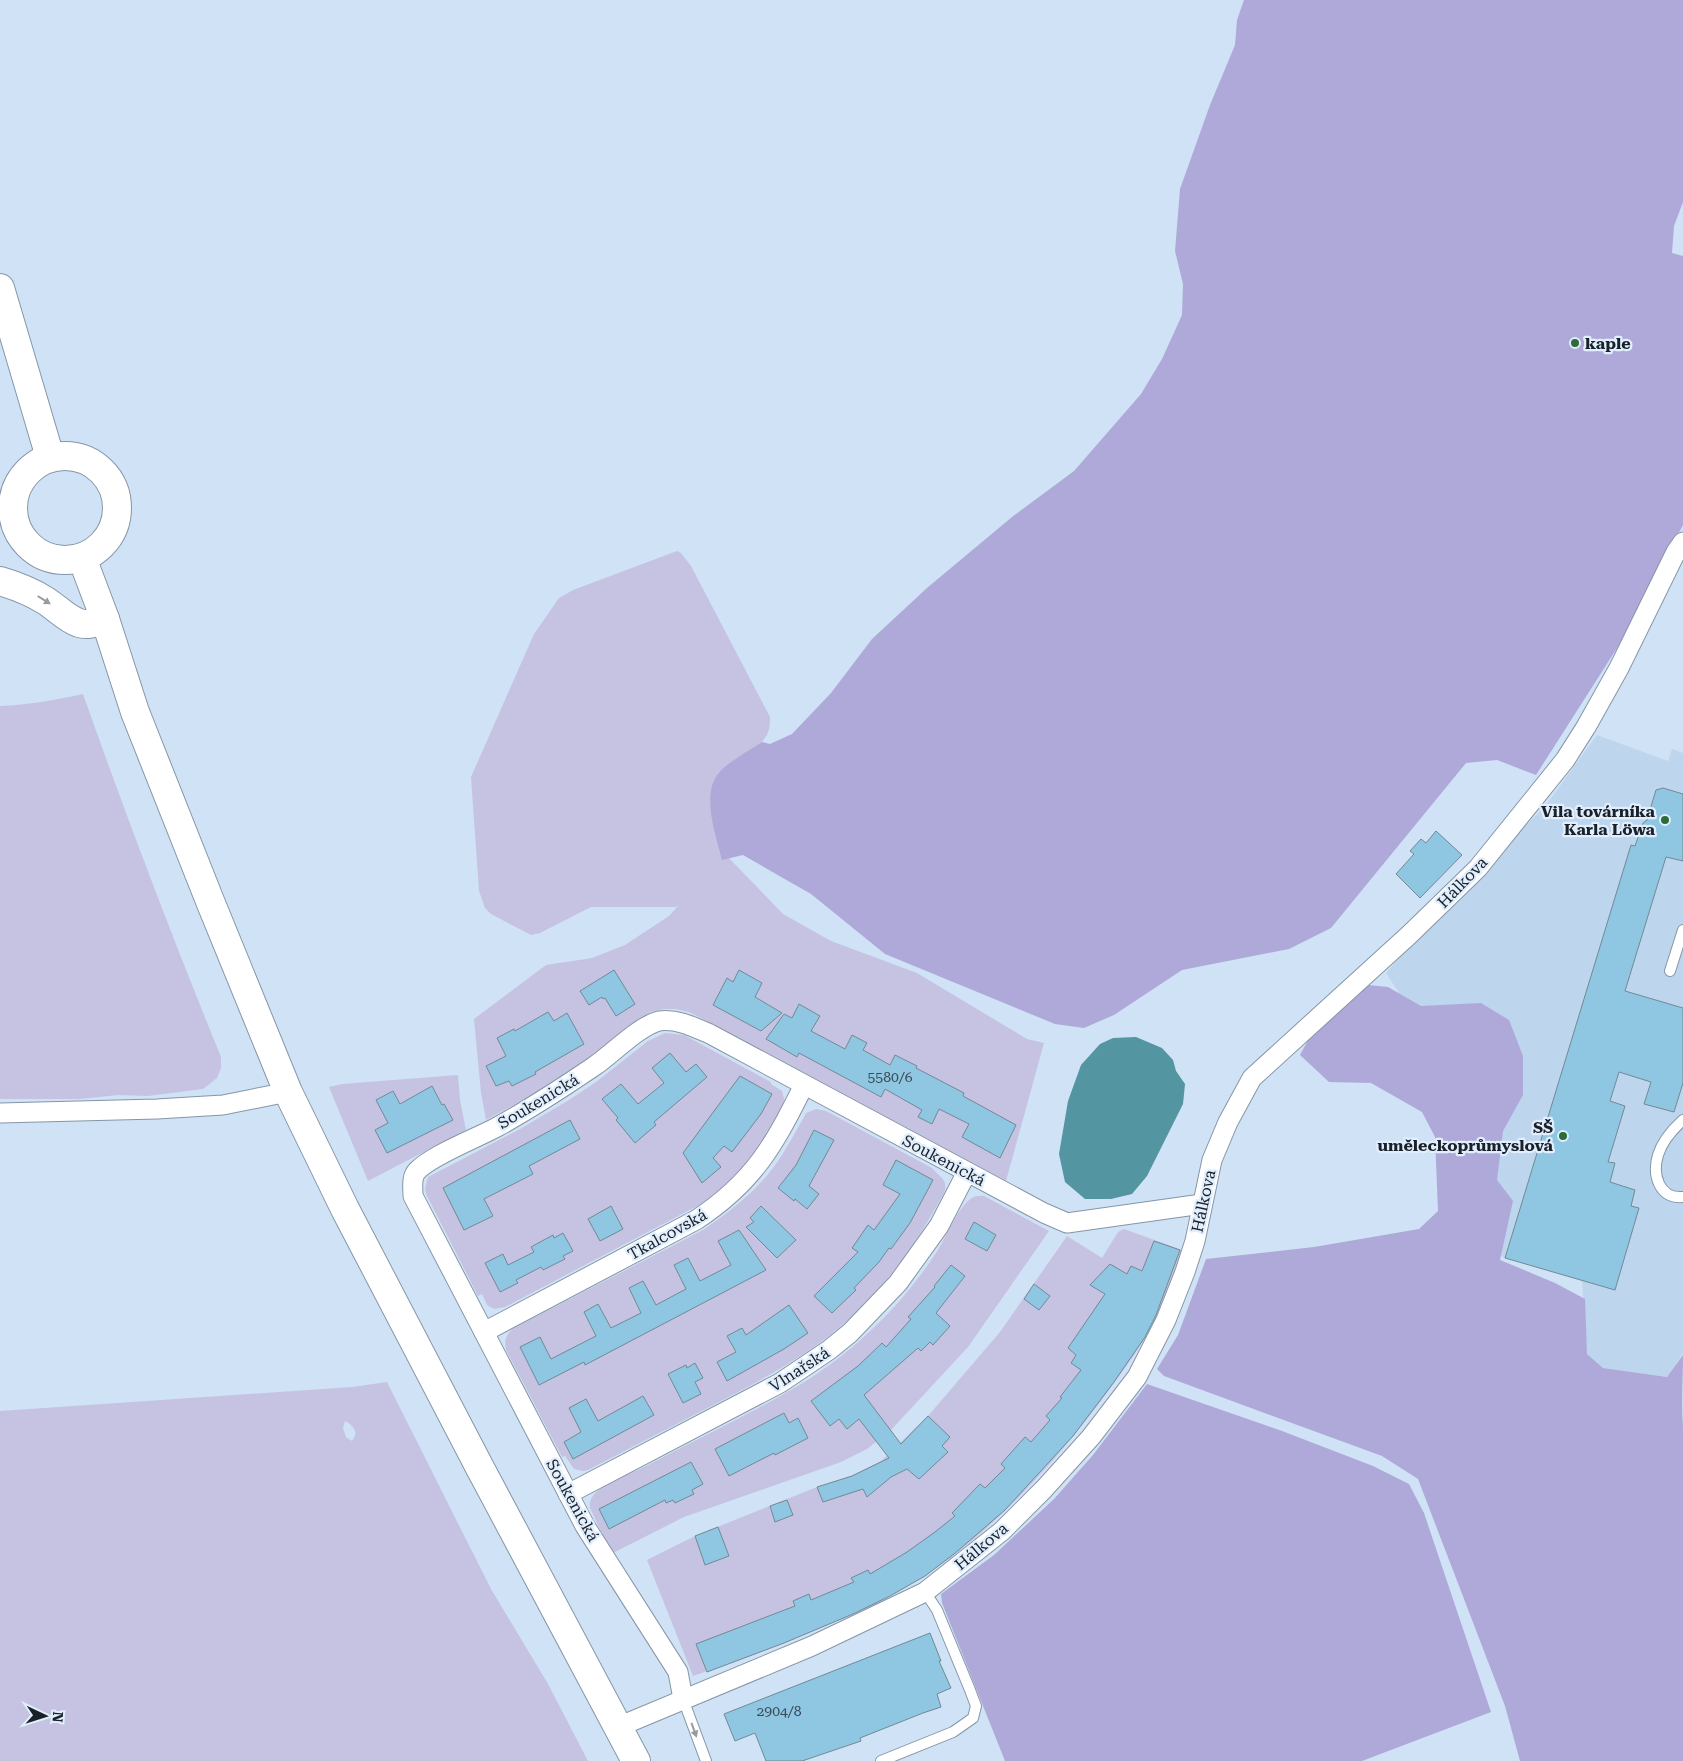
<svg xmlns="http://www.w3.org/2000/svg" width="1683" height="1761" font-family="'Roboto Serif',serif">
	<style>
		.built { fill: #bed5ee }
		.green { fill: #c6c3e2; fill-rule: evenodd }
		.forest { fill: #afa9d9 }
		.water { fill: #5395a0 }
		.building { fill: #8fc7e2; stroke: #718995 }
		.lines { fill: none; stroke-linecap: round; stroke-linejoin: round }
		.service-casing { stroke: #8596a8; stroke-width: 12 }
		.minor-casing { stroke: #8596a8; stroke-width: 21 }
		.secondary-casing { stroke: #8596a8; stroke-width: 30 }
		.service { stroke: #fff; stroke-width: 10 }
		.minor { stroke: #fff; stroke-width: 19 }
		.secondary { stroke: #fff; stroke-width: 28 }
		.oneway { fill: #989b9e }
		.poi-dot { fill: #2c6d37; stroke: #e0eefe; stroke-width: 2 }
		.labels { text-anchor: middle; stroke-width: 4.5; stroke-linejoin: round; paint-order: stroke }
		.number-label { font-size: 14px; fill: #374a56 }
		.poi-label { font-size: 16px; font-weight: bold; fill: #1a2027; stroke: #e0eefe; text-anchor: end }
		.street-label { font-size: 16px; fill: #1a2027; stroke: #e0eefe }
	</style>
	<rect width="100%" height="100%" fill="#d0e2f5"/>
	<path class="built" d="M1597,735l71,26 4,-12 11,4v600l-15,24 -65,-9 -16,-14 -5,-74 -77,-22 -50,-28 -25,-189 -44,-68 27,-31 133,-137z"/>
	<g class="green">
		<path d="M677,551l4,2 10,13 79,151c1,24 -12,28 -30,40l-16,96 59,61 48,27 86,32 110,66 17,4 -38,138 -305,-163 -12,-6 -14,-3h-11l-14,3 -91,68 -73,40 -5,-27 -7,-74 72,-54 46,-7 33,-13 44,-29 10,-11 -3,2h-85l-51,26 -9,2 -40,-21 -6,-6 -6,-17 -8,-114 63,-143 25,-36 14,-8z"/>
		<path d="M83,694c43,122 89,243 138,363v11l-4,10 -14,11 -55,7 -30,-1 -38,4h-80v-393c28,-1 55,-6 83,-12z"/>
		<path d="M665,1033l19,2 87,47v2l11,7 3,12c-7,13 -14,26 -21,38 -16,25 -38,44 -61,62l-198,104 -11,2 -7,-4 -5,-11 -4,2 -51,-100 -2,-7 3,-12 92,-48 49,-29 27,-18 52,-41z"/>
		<path d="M458,1075l2,25 6,30 -98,51 -39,-94 13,-3z"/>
		<path d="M816,1109l10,2 106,57c7,9 17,11 12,25 -23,42 -48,80 -82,114 -42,42 -93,69 -145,96 -43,22 -86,45 -129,67l-5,1 -9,-2 -9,-13 -3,1 -56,-107c-2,-10 0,-16 8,-22l189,-98c26,-18 51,-37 70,-62 12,-16 21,-34 31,-51l2,-4z"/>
		<path d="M977,1196h7l65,35 -81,116 -77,83 -24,19 -26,13 -157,55 -71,36 -9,-15 -14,-30c-1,-8 3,-14 10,-19 13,-10 35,-17 50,-25 51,-27 103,-51 151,-80 54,-33 101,-79 135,-131 10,-14 24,-54 41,-57z"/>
		<path d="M1124,1229l58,21c-9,25 -17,50 -29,74 -12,23 -29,45 -44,66 -49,67 -113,139 -183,185 -16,10 -33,19 -49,29l1,2 -10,3 -1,-1 -114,47 -60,21 -46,-116 48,-24 122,-49 34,-11 30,-15 47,-45 72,-84 67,-96 35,22 16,-26z"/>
		<path d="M387,1382l104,207 57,95 40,77h-588v-350l352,-24zM345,1421c9,5 14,11 7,20l-6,-4 -3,-9z"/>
	</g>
	<g class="forest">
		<path d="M1244,0h439v202l-9,24 -2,27 11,3v269l-64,120 -83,130 -39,-15 -31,3 -135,165 -42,21 -107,21 -68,45 -30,13 -29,-4 -170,-70 -74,-60 -68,-39 -21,5c-6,-24 -21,-65 -4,-86 8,-11 32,-24 44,-32l8,2 22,-10 39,-41 41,-54 55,-51 85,-71 62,-46 67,-77 21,-35 20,-44 1,-31 -8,-33 5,-62 30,-84 25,-60 2,-25z"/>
		<path d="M1358,984l30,3 33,19 60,-3 28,17 14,36v39l-20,36 -6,49 16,21 -13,59 55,23 30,16 2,55 16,14 64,9 16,-22c0,24 -2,49 0,72v334h-163l-15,-55 -87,-227 -36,-23 -218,-80 -7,-7 21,-34 28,-76 108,-12 105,-18 19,-18 -3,-74 -13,-25 -51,-29 -42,-1 -29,-27 30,-55z"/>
		<path d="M1147,1384l135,47 91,35 36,18 15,29 67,199 -129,49h-357l-63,-158 -1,-9 53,-39 60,-56 39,-44z"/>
	</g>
	<path class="water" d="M1136,1037l26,11 11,12 3,11 9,13 -2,20 -36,72 -15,18 -21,5h-26l-20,-17 -6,-28 9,-53 13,-36 19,-21 13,-6z"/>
	<g class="building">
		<path d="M1663,788l20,6v67l-17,-4 -41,134 58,17v75l-9,29 -30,-8 7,-22 -32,-10 -9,29 15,5 -17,56 7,1 -5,19 25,8 -4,16 8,2 -24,82 -110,-32 126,-413 4,1 8,-23 4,-3 9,-30z"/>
		<path d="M1436,831l26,24 -42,43 -24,-24 18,-20 -4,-3 11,-12 5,4z"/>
		<path d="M614,970l21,34 -19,12 -11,-18 -2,1 -1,-2 -13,8 -9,-14z"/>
		<path d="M739,970l23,13 -7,14 27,16 -21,18 -48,-26 14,-27 6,4z"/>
		<path d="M799,1004l21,12 -9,15 34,18 7,-14 15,8 -4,7 27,15 5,-10 22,11 -1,2 48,25 -1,3 53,29 -16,33 -38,-21 7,-13 -30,-15 -7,15 -14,-7 4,-7 -37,-21 -4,8 -82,-44 -2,4 -31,-18 18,-25 8,4z"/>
		<path d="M548,1012l6,9 13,-8 17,31 -49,28 1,2 -24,12 -3,-5 -13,5 -10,-20 20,-10 -9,-18 17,-9 1,2z"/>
		<path d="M670,1053l16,19 10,-8 11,13 -53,45 2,3 -21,18 -19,-23 2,-2 -16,-19 19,-15 17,20 26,-21 -12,-15z"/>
		<path d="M740,1076l32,18 -11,20 -29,38 -8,-6 -11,12 8,9 -19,16 -19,-30z"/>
		<path d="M432,1086l10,19 2,-1 9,16 -66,33 -12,-23 13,-7 -12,-23 17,-9 7,13z"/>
		<path d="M570,1120l10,19 -51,27 4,8 -49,25 9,17 -29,14 -21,-42z"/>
		<path d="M814,1130l20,10 -25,46 10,8 -12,15 -12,-10 -1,2 -16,-13 18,-23z"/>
		<path d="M896,1160l37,20 -23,43 -19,26 -2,-1 -10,14 -25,26 2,2 -24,23 -18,-17 44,-44 -6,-4 16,-23 6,5 26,-36 -17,-9z"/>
		<path d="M611,1206l12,23 -23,12 -12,-22z"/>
		<path d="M761,1206l35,34 -19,18 -31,-31 8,-5 -4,-4z"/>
		<path d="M974,1222l22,13 -9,16 -22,-12z"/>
		<path d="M739,1230l27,40 -181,95 -1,-3 -45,23 -19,-38 20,-10 11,22 45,-23 -12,-24 14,-8 13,24 30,-15 -12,-25 14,-7 13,24 30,-16 -12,-24 14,-7 12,23 31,-16 -13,-24z"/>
		<path d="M563,1233l10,18 -10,5 2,3 -22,11 -2,-3 -25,13 2,3 -18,9 -15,-29 18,-9 5,11 26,-13 -3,-5 22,-12 1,3z"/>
		<path d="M1154,1241l26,9 -24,65 -11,22 -31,45 -41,54 -68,74 -51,44 -29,22 -35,20 -37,18 -69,29 -77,29 -11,-28 99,-38 -2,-5 9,-4 7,-3 2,6 43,-18 -3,-4 17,-8 2,4 37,-22 28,-20 20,-16 -3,-3 28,-29 5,4 20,-20 -4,-4 24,-27 6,5 19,-22 -4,-4 16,-18 -2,-1 21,-27 -10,-7 5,-8 -8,-7 37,-54 -15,-9 20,-21 17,10 4,-8 11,5z"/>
		<path d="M951,1265l14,11 -29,37 14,13 -17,19 -3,-3 -9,9 -3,-3 -54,47 37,49 27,-28 22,21 -8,9 6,6 -29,27 -12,-10 -16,8 -24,20 -4,-8 -40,13 -6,-15 35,-11 37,-18 -30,-39 -12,10 -8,-10 -9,7 -19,-25 47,-35 24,-23 4,4 25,-28 -3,-2 27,-30 -1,-1z"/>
		<path d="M1034,1284l16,12 -11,14 -15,-11z"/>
		<path d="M789,1305l19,28 -24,16 -57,32 -10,-19 19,-10 -9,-16 15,-8 4,7z"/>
		<path d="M695,1363l8,15 -8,4 6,12 -18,9 -15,-29 18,-9 1,3z"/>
		<path d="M643,1396l11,19 -81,44 -9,-17 17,-10 -12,-24 17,-9 12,22z"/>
		<path d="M784,1413l5,10 9,-5 10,20 -33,17 -1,-2 -45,23 -14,-27z"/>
		<path d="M691,1462l12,22 -11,6 2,4 -19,9 -2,-3 -7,3 -1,-3 -56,29 -10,-20z"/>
		<path d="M787,1500l6,15 -18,7 -5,-16z"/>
		<path d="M718,1527l11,29 -24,9 -10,-29z"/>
		<path d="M930,1633l11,28h-2l12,27 -14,6 4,13 -18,6 -63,25 1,3 -59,20h-36l-11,-28 -20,8 -11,-27z"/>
	</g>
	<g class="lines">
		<defs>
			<g id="service">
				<path d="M1670,971l13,-41"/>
				<path d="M1683,1120c-10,9 -21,22 -25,35 -6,20 1,44 25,42"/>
				<path d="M683,1699l23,62"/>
				<path d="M881,1761l72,-29 20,-14 3,-12 -6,-16 -33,-80 -12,-18"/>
			</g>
			<g id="minor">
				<path d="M0,1113l157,-4 66,-4 65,-13"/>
				<path d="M484,1332l212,-112c58,-38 78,-75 108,-135"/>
				<path d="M568,1494l212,-111 49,-33 21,-17 48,-50 41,-57 28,-54"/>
				<path d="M683,1699l-5,-27 -93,-146 -172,-330c0,-8 -2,-19 4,-25 13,-15 60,-33 80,-44 33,-18 65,-39 96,-60 18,-12 46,-41 66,-46 17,-3 35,6 51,13l334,179 23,10 135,-19"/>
				<path d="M618,1727l194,-81 113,-54 77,-61 42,-42 47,-52 46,-60 29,-57 19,-48 10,-31 17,-81 16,-38 24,-44 157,-143 69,-67 87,-108 21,-33 33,-59 57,-116 7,-10"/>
			</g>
			<g id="secondary">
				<path d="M0,288l50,169"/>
				<circle cx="65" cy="508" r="52"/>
				<path d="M82,558l23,61 30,93 75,189 78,191 57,117 134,257 157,295"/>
				<path d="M0,581c17,5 32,11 46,20 11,7 21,18 33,22 10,3 17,-1 26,-4"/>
			</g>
		</defs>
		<use href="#service" class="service-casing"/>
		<use href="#minor" class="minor-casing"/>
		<use href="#secondary" class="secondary-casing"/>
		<use href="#service" class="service"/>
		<use href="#minor" class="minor"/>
		<use href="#secondary" class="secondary"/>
	</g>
	<defs><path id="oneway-solid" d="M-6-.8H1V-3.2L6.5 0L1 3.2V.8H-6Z" transform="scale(1.25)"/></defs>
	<g class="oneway">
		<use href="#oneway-solid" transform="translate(44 600) rotate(32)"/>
		<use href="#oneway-solid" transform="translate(694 1730) rotate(70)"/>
	</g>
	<g class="poi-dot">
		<circle cx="1575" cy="343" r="5"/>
		<circle cx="1665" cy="820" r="5"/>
		<circle cx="1563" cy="1136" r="5"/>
	</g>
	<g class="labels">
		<g class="number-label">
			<text x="890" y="1082">5580/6</text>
			<text x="779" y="1716">2904/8</text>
		</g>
		<g class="poi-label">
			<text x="1585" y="349" text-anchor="start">kaple</text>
			<text x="1655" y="817">Vila továrníka<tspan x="1655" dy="18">Karla Löwa</tspan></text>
			<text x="1553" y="1133">SŠ<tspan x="1553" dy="18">uměleckoprůmyslová</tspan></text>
		</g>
		<g class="street-label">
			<text transform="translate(1462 882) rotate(-46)" y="6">Hálkova</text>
			<text transform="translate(538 1101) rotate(-31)" y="6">Soukenická</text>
			<text transform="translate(944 1160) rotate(28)" y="6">Soukenická</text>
			<text transform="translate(1203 1201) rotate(-78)" y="6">Hálkova</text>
			<text transform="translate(667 1234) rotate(-29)" y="6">Tkalcovská</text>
			<text transform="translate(799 1369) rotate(-33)" y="6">Vlnařská</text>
			<text transform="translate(573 1500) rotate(61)" y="6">Soukenická</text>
			<text transform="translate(981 1546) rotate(-40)" y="6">Hálkova</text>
		</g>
	</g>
	<g transform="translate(45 1716) rotate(94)" stroke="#e0eefe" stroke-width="4" paint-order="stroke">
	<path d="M0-4L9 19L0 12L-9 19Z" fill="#1a2027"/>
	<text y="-8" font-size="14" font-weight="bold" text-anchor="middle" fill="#1a2027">N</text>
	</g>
</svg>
